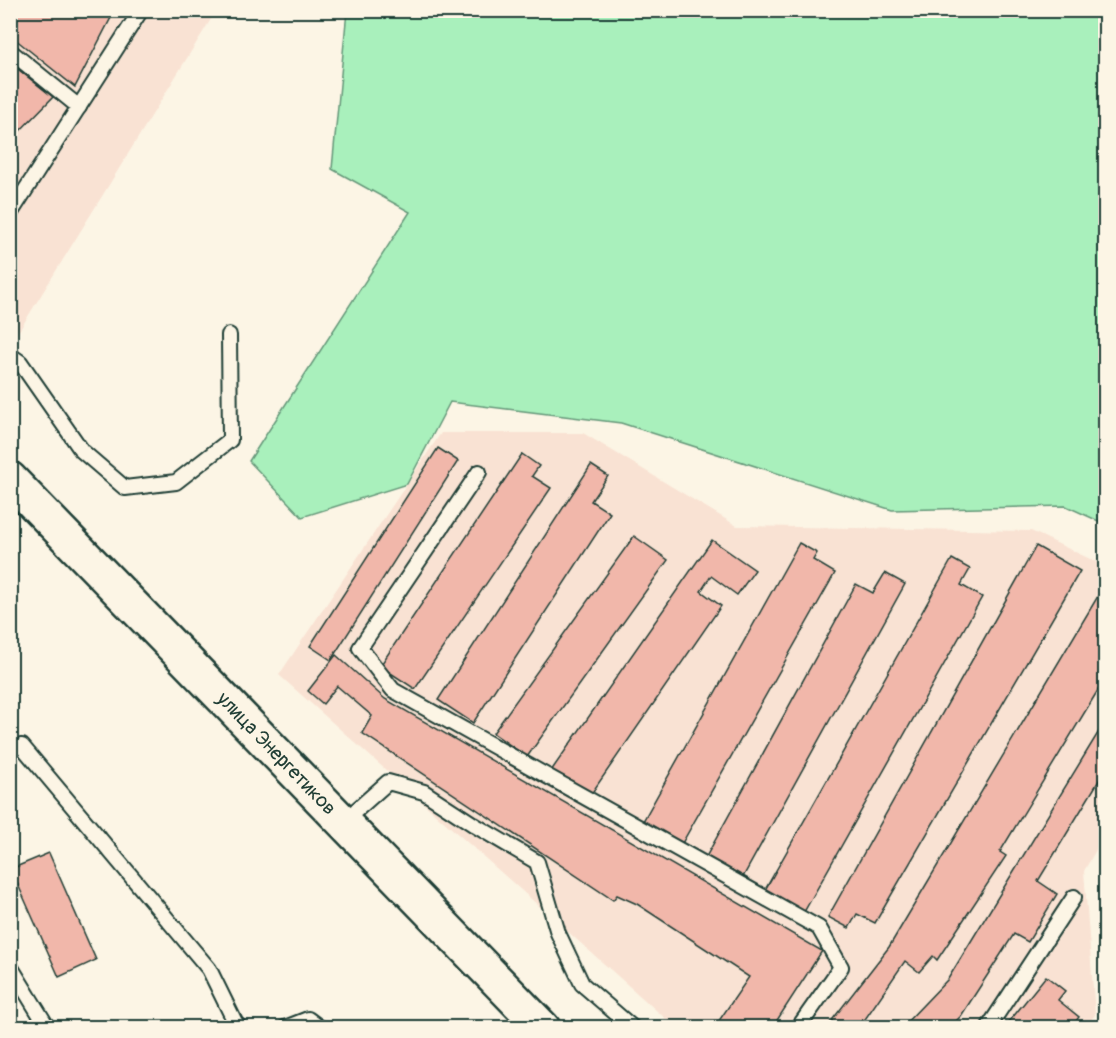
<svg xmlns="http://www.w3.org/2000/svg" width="1116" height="1038" font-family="Pangolin,sans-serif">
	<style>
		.built { fill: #f9e2d3 }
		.green { fill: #a9f0bc; stroke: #649678; stroke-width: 1.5 }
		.building { fill: #f1b7aa; stroke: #1f3d34; stroke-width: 1.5 }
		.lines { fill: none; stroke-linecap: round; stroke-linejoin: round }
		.service-casing { stroke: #1f3d34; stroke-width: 18 }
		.secondary-casing { stroke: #1f3d34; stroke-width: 38 }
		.service { stroke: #fcf5e5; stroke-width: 14 }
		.secondary { stroke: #fcf5e5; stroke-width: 33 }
		.labels { text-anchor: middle; stroke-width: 5; stroke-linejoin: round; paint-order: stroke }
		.street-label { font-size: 20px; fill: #1f3d34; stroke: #fcf5e5 }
	</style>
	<rect width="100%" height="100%" fill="#fcf5e5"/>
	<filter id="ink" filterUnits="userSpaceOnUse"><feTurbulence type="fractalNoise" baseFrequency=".0167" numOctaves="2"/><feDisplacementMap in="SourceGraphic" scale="12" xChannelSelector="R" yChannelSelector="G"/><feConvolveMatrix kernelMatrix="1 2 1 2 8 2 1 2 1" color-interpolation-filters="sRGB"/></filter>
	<g filter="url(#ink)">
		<g class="built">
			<path d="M11,11h205l-205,333z"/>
			<path d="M441,433h142l154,93 294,5 74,35v268l-21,37 11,144 -11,13 -409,-1 -396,-352z"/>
		</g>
		<path class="green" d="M347,11h758v513l-39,-18 -174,4 -271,-87 -171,-21 -43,82 -105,33 -53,-56 161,-249 -78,-43z"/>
		<g class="building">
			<path d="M10,10h105l-40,77 -65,-52z"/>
			<path d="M10,63l43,34 -43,44z"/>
			<path d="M438,448l20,13 -127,199 -21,-14z"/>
			<path d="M522,454l17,12 -7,10 19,12 -136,201 -35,-23z"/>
			<path d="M591,465l17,11 -17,25 19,12 -137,210 -35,-23z"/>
			<path d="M634,536l34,24 -141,197 -34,-24z"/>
			<path d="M712,540l43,30 -18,25 -26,-19 -10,15 20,15 -132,191 -38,-26z"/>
			<path d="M799,543l18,10 -4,7 22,13 -154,272 -39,-22z"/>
			<path d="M1036,546l44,25 -205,352 -18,-9 -8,14 -21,-11z"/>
			<path d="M952,559l18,10 -9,16 21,12 -178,315 -39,-22z"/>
			<path d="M885,573l20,11 -162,293 -37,-20 150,-273 17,9z"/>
			<path d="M1101,591l5,3v83l-106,175 6,4 -69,104 -4,-4 -14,16 -14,-11 -46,67h-33l63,-81z"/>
			<path d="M336,655l49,44 437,252 -50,77h-58l35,-51 -112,-73 -20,-9 -4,5 -251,-167 10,-17 -35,-30 -14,18 -15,-13z"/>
			<path d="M1106,720v49l-68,112 19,13 -29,48 -14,-8 -53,82 -12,12h-48l47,-49z"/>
			<path d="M49,853l47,107 -37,17 -48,-108z"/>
			<path d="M1046,976l19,15 -7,9 21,17 -8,11h-67z"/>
		</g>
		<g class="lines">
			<defs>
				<g id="service">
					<path d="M10,51l69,56"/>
					<path d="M10,214l131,-204"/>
					<path d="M10,355l10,7 62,89 43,37 51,-6 54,-42 -1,-105"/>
					<path d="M479,472l-119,176 33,42 426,238 22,39 -43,61"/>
					<path d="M10,748l12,-2 187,223 26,53 5,6"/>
					<path d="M343,822l45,-40 36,10 52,34 61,36 21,71 24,51 51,44"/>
					<path d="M10,966l38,62"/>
					<path d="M285,1028l23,-9 12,9"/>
					<path d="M988,1028l86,-131"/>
				</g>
				<path id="secondary" d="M10,479l533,549"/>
			</defs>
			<use href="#service" class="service-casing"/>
			<use href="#secondary" class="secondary-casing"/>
			<use href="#service" class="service"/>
			<use href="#secondary" class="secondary"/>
		</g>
	</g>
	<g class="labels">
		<g class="street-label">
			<text transform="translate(277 753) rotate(46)" y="7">улица Энергетиков</text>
		</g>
	</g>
	<rect width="1116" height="1038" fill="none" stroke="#fcf5e5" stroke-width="36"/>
	<rect x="18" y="18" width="1080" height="1002" fill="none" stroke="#1f3d34" stroke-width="2" filter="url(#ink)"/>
</svg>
